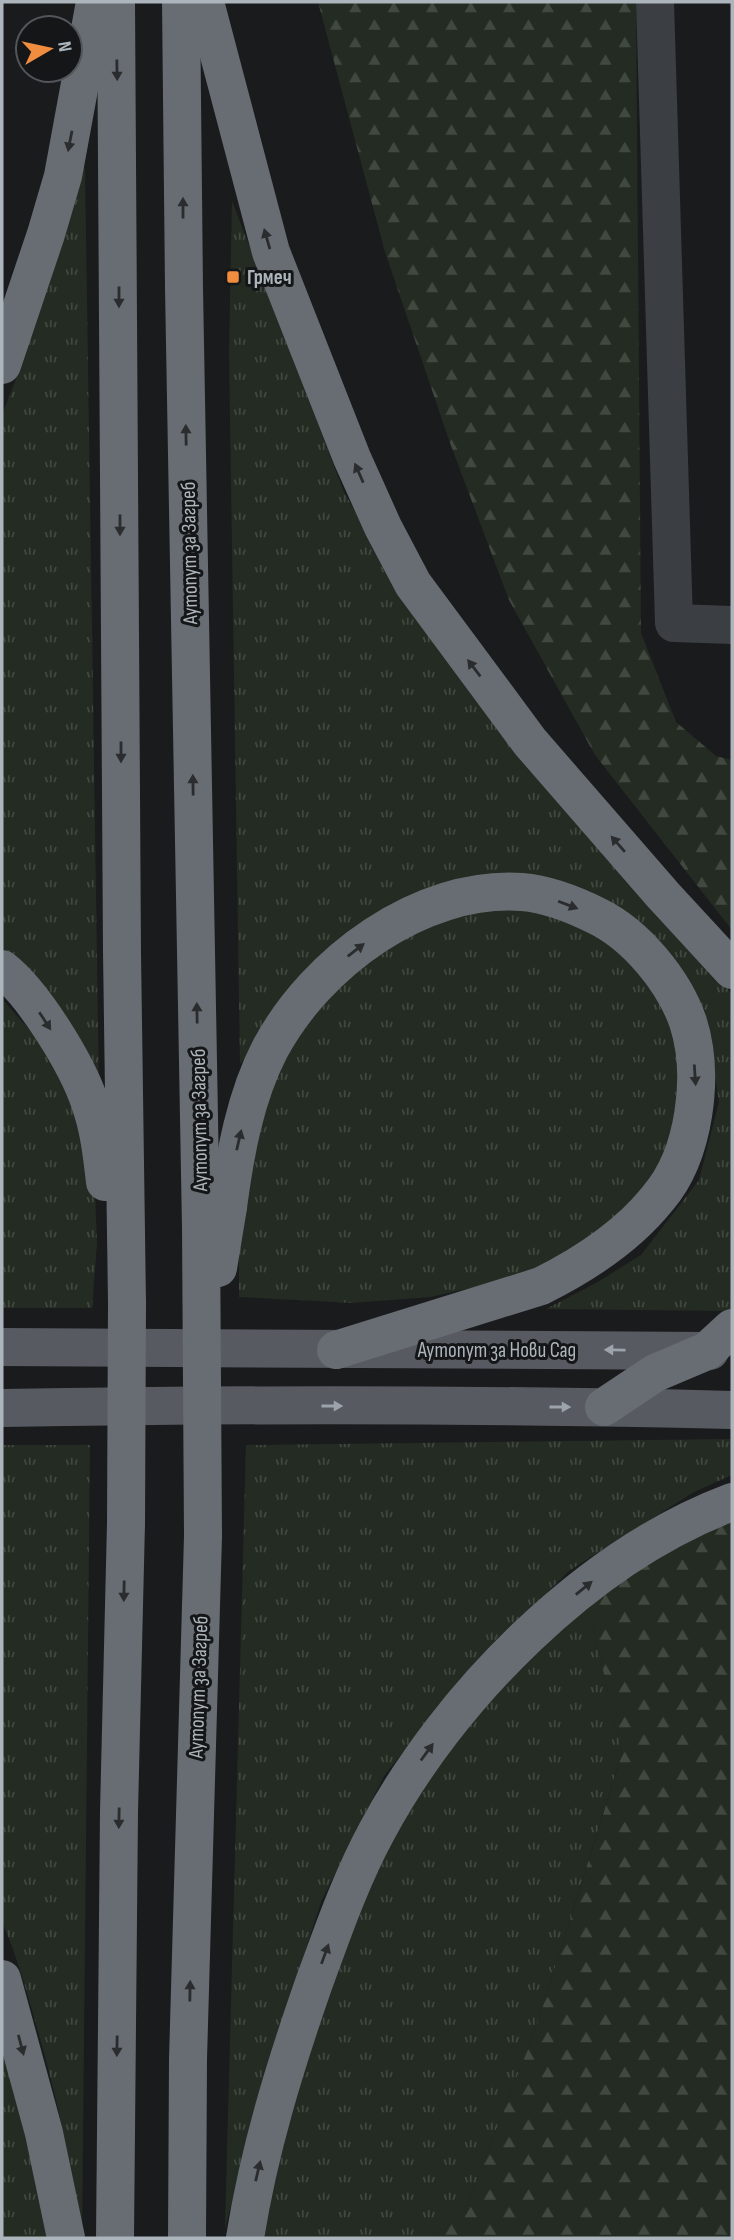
<svg xmlns="http://www.w3.org/2000/svg" width="734" height="2240" font-family="'Sofia Sans Condensed',sans-serif">
	<style>
		.grass { fill: url(#grass-tufts) }
		.forest { fill: url(#forest-firs) }
		.lines { fill: none; stroke-linecap: round; stroke-linejoin: round }
		.minor { stroke: #3b3e42; stroke-width: 38 }
		.major { stroke: #575b61; stroke-width: 38 }
		.highway { stroke: #676d72; stroke-width: 38 }
		.highway-bridge { stroke: #676d72; stroke-width: 38 }
		.oneway { fill: #2a2c2e }
		.oneway2 { fill: #9ca3aa }
		.poi-dot { fill: #f08d3f; stroke: #151618; stroke-width: 2.5 }
		.labels { text-anchor: middle; stroke-width: 6; stroke-linejoin: round; paint-order: stroke }
		.poi-label { font-size: 21px; font-weight: bold; fill: #adb5bc; stroke: #151618; text-anchor: start }
		.street-label { font-size: 21px; fill: #adb5bc; stroke: #151618 }
	</style>
	<defs>
		<pattern id="grass-tufts" width="24" height="20" patternUnits="userSpaceOnUse" patternTransform="scale(1.75)"><rect width="24" height="20" fill="#232b22"/><path d="M3 7l-1-3M5 7V3M7 7l1-3M15 17l-1-3M17 17v-4M19 17l1-3" fill="none" stroke="#404840"/></pattern>
		<pattern id="forest-firs" width="22" height="20" patternUnits="userSpaceOnUse" patternTransform="scale(1.75)"><rect width="22" height="20" fill="#232b22"/><path d="M5 1l3.5 6h-7zM16 11l3.5 6h-7z" fill="#404840"/></pattern>
	</defs>
	<rect width="100%" height="100%" fill="#1a1b1d"/>
	<g class="grass">
		<path d="M83,168l2,1 14,925 -41,-90 -56,-56v-533l17,-43z"/>
		<path d="M232,201l112,291 55,95 333,407v317l-186,-2 50,-26 45,-28 58,-75 20,-78 -14,-91 -43,-66 -155,-68 -195,104 -72,83 -11,-712z"/>
		<path d="M485,908l54,1 56,22 44,35 32,54 10,63 -9,56 -24,48 -54,49 -50,31 -41,14 -73,16 -78,6 -113,-6v-106l16,-73 41,-78 47,-59 69,-48z"/>
		<path d="M2,999l43,48 33,63 16,58 3,75 -5,65h-90z"/>
		<path d="M732,1439v36l-38,17 -125,79 -108,107 -77,98 -63,126 -48,148 -48,178 21,-783z"/>
		<path d="M2,1445h88l-8,793c-10,-71 -25,-141 -45,-210 -10,-36 -20,-72 -35,-106z"/>
		<path d="M582,1605l9,12 31,136 -86,275 -73,187 -33,23h-172l16,-81 95,-275 68,-122 66,-81z"/>
		<path d="M2,2039l20,73 27,126h-47z"/>
	</g>
	<g class="forest">
		<path d="M318,2h318l5,631 35,89 40,34 16,4v170l-137,-175 -86,-155 -59,-157 -65,-191z"/>
		<path d="M732,1519v719h-302l33,-23 73,-187 86,-274 -31,-137 -9,-12 62,-41z"/>
	</g>
	<g class="lines">
		<path class="minor" d="M655,2l19,621 58,2"/>
		<g class="major">
			<path d="M2,1347l708,4"/>
			<path d="M2,1408c243,-4 487,-4 730,2"/>
		</g>
		<g class="highway">
			<path d="M116,2l6,950 5,351"/>
			<path d="M181,2l3,286 17,940"/>
			<path d="M205,2l66,250 81,206 31,69 30,57 117,158 133,153 69,75"/>
			<path d="M2,365l44,-131 17,-58 32,-174"/>
			<path d="M2,969c32,25 75,95 88,134 9,25 12,52 15,79"/>
			<path d="M228,1207c7,-53 17,-110 42,-158 46,-86 150,-164 252,-157 24,2 53,13 75,24 39,19 77,65 91,106 17,53 7,133 -30,176 -31,39 -73,66 -117,88l-205,64"/>
			<path d="M604,1407l51,-34 52,-22 25,-23"/>
			<path d="M2,1979l42,154 22,105"/>
			<path d="M115,2238l4,-426 7,-289"/>
			<path d="M187,2238l1,-179 15,-523"/>
			<path d="M245,2238c14,-88 40,-172 69,-255 19,-52 37,-104 63,-152 72,-135 211,-275 355,-329"/>
		</g>
		<g class="highway-bridge">
			<path d="M201,1228l2,308"/>
			<path d="M218,1268l10,-61"/>
			<path d="M126,1523l1,-220"/>
		</g>
	</g>
	<defs><path id="oneway-solid" d="M-6-.8H1V-3.2L6.5 0L1 3.2V.8H-6Z" transform="scale(1.75)"/></defs>
	<g class="oneway">
		<use href="#oneway-solid" transform="translate(117 70) rotate(89)"/>
		<use href="#oneway-solid" transform="translate(70 141) rotate(101)"/>
		<use href="#oneway-solid" transform="translate(183 208) rotate(-90)"/>
		<use href="#oneway-solid" transform="translate(267 239) rotate(-106)"/>
		<use href="#oneway-solid" transform="translate(119 297) rotate(90)"/>
		<use href="#oneway-solid" transform="translate(186 435) rotate(-91)"/>
		<use href="#oneway-solid" transform="translate(359 473) rotate(-114)"/>
		<use href="#oneway-solid" transform="translate(120 525) rotate(90)"/>
		<use href="#oneway-solid" transform="translate(474 668) rotate(-127)"/>
		<use href="#oneway-solid" transform="translate(121 752) rotate(90)"/>
		<use href="#oneway-solid" transform="translate(193 785) rotate(-91)"/>
		<use href="#oneway-solid" transform="translate(618 844) rotate(-131)"/>
		<use href="#oneway-solid" transform="translate(568 905) rotate(21)"/>
		<use href="#oneway-solid" transform="translate(356 950) rotate(-38)"/>
		<use href="#oneway-solid" transform="translate(197 1013) rotate(-91)"/>
		<use href="#oneway-solid" transform="translate(45 1021) rotate(57)"/>
		<use href="#oneway-solid" transform="translate(695 1075) rotate(86)"/>
		<use href="#oneway-solid" transform="translate(239 1140) rotate(-77)"/>
		<use href="#oneway-solid" transform="translate(584 1588) rotate(-39)"/>
		<use href="#oneway-solid" transform="translate(124 1591) rotate(91)"/>
		<use href="#oneway-solid" transform="translate(427 1752) rotate(-54)"/>
		<use href="#oneway-solid" transform="translate(119 1818) rotate(91)"/>
		<use href="#oneway-solid" transform="translate(325 1954) rotate(-70)"/>
		<use href="#oneway-solid" transform="translate(190 1991) rotate(-89)"/>
		<use href="#oneway-solid" transform="translate(21 2045) rotate(75)"/>
		<use href="#oneway-solid" transform="translate(117 2046) rotate(91)"/>
		<use href="#oneway-solid" transform="translate(258 2171) rotate(-77)"/>
	</g>
	<g class="oneway2">
		<use href="#oneway-solid" transform="translate(615 1350) rotate(-179)"/>
		<use href="#oneway-solid" transform="translate(332 1406)"/>
		<use href="#oneway-solid" transform="translate(560 1407)"/>
	</g>
	<rect class="poi-dot" x="226" y="270" width="14" height="14" rx="3.5"/>
	<g class="labels">
		<g class="poi-label">
			<text x="247" y="284">Грмеч</text>
		</g>
		<g class="street-label">
			<text transform="translate(189 553) rotate(-91)" y="7">Аутопут за Загреб</text>
			<text transform="translate(199 1120) rotate(-91)" y="7">Аутопут за Загреб</text>
			<text x="497" y="1357">Аутопут за Нови Сад</text>
			<text transform="translate(198 1687) rotate(-88)" y="7">Аутопут за Загреб</text>
		</g>
	</g>
	<rect width="734" height="2240" fill="none" stroke="#adb5bc" stroke-width="7"/>
	<g transform="translate(49 49) rotate(81)"><circle r="33" fill="#151618" stroke="#52565a" stroke-width="2"/>
	<path d="M0-5L12 26L0 18L-12 26Z" fill="#f08d3f"/>
	<text y="-10" font-size="19" font-weight="bold" text-anchor="middle" fill="#adb5bc">N</text>
	</g>
</svg>
